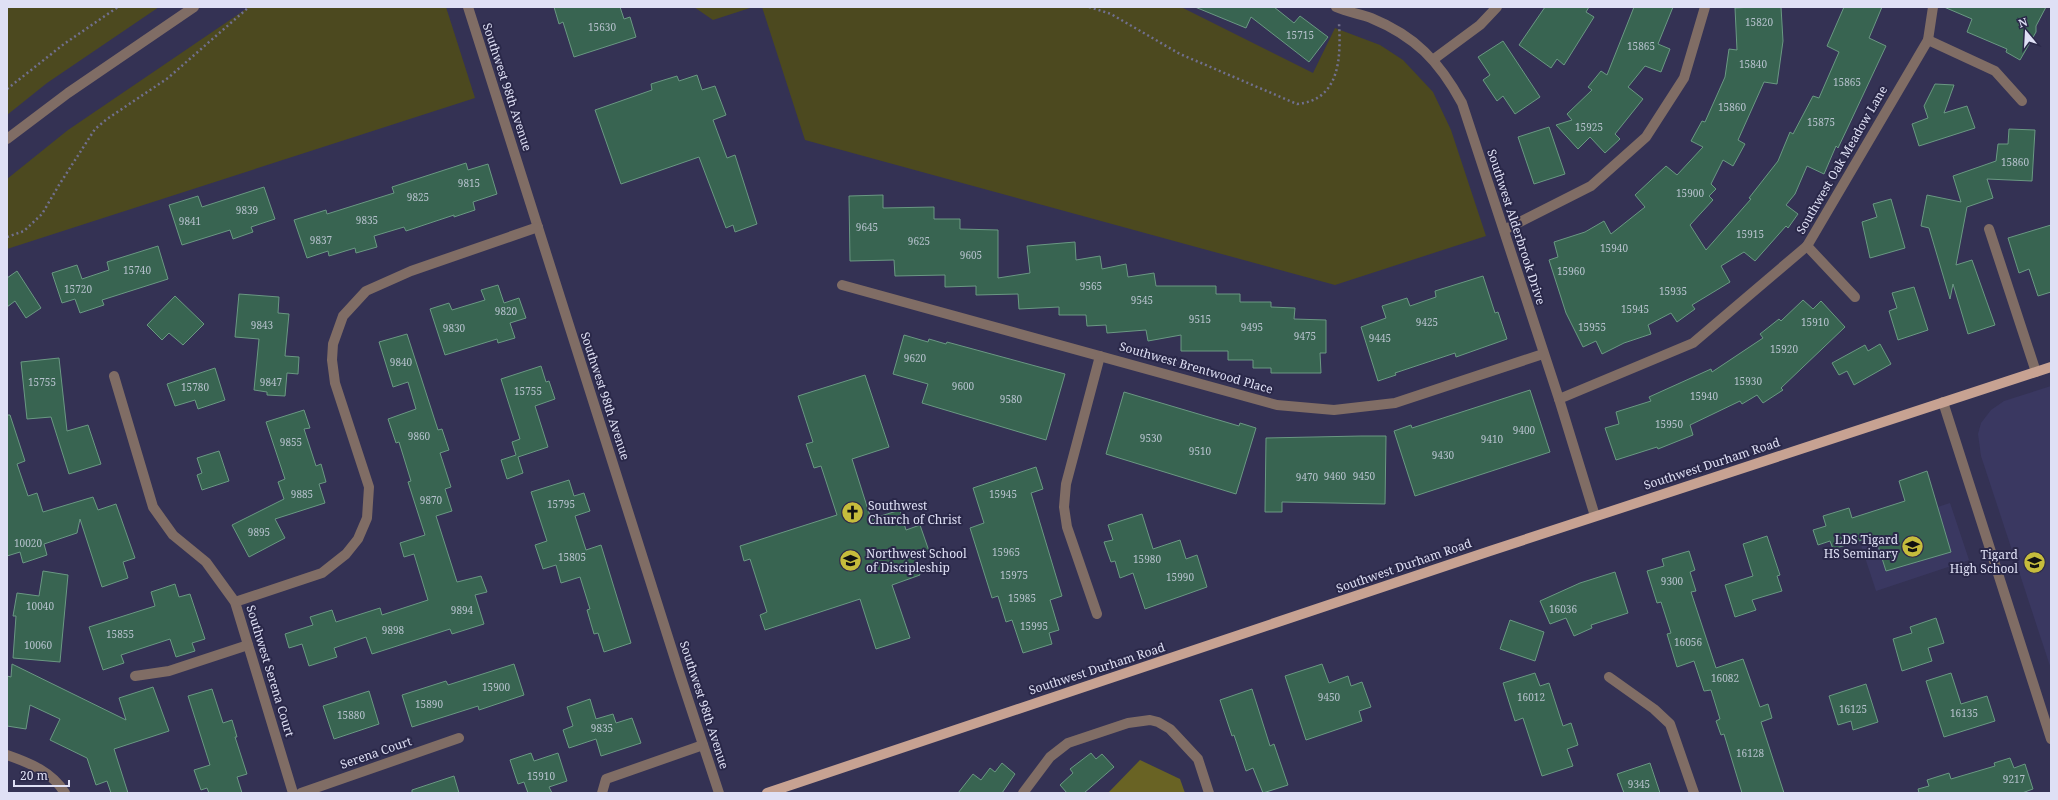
<svg xmlns="http://www.w3.org/2000/svg" width="2058" height="800" font-family="'Noto Serif',serif">
	<style>
		.built { fill: #3a3861 }
		.green { fill: #4c491f }
		.forest { fill: #696324 }
		.building { fill: #386451; stroke: #6a9883 }
		.lines { fill: none; stroke-linecap: round; stroke-linejoin: round }
		.path { stroke: #71708e; stroke-width: 2.5; stroke-dasharray: 2 3; stroke-linecap: butt }
		.minor { stroke: #806d65; stroke-width: 10 }
		.major { stroke: #c7a292; stroke-width: 10 }
		.labels { text-anchor: middle; stroke-width: 4; stroke-linejoin: round; paint-order: stroke }
		.number-label { font-size: 10px; fill: #b5c1cc }
		.street-label { font-size: 12px; fill: #dfe0f5; stroke: #2a2849 }
		.poi-label { font-size: 12px; fill: #dfe0f5; stroke: #2a2849; text-anchor: start }
	</style>
	<rect width="100%" height="100%" fill="#343254"/>
	<g class="built">
		<path d="M2051,386v283l-70,-213 -3,-22 3,-11 10,-13 13,-9z"/>
		<path d="M1950,503l19,57 -93,31 -19,-58z"/>
	</g>
	<g class="green">
		<path d="M7,7h152l-112,76 -40,32z"/>
		<path d="M249,7h197l29,91 -468,151v-70l61,-49z"/>
		<path d="M694,7h59l-40,13z"/>
		<path d="M762,7h419l132,66 22,-45 45,17 23,15 30,32 18,38 35,106 -151,49 -530,-145z"/>
	</g>
	<path class="forest" d="M1140,760l40,19 5,14h-77z"/>
	<g class="building">
		<path d="M554,7h66l4,12 6,-2 6,20 -62,20 -11,-35 -4,2z"/>
		<path d="M1195,7h79l20,16 6,-7 28,21 -19,25 -58,-45 -5,11z"/>
		<path d="M1545,7h44l-3,5 8,5 -30,48 -7,-6 -6,9 -32,-23z"/>
		<path d="M1634,7h39l-15,37 12,5 -9,23 -16,-6 -17,21 15,12 -28,35 5,5 -15,14 -15,-16 -12,12 -22,-24 16,-5 -5,-6 25,-24 -4,-3 13,-16 6,4z"/>
		<path d="M1753,7h28l2,34 -6,43 -13,-2 -26,58 7,4 -12,22 -10,-6 -12,24 5,5 -7,7 4,4 -23,25 16,25 45,-51 -2,-1 29,-37 12,-29 3,2 20,-38 6,2 20,-46 -12,-6 17,-39h38l-13,31 17,8 -38,81 -10,21 -2,-2 -12,28 -17,-8 -12,28 -9,11 12,9 -10,14 -2,-2 -31,35 -11,-9 -23,14 9,16 -38,23 3,4 -18,13 -6,-9 -23,12 3,9 -27,9 -22,11 -6,-13 -13,6 -17,-34 -17,-53 9,-3 -4,-15 31,-10 19,-11 7,13 34,-27 -10,-12 31,-29 11,9 26,-28 -12,-6 11,-20 3,1 20,-45 4,-28 8,1 -2,-42z"/>
		<path d="M1944,7h102l-10,19v6l-16,28 -14,-8 1,-3 -40,-17 5,-13z"/>
		<path d="M1503,41l37,56 -25,17 -12,-18 -6,5 -14,-21 7,-5 -12,-18z"/>
		<path d="M697,75l5,15 13,-4 11,29 -13,5 14,38 8,-3 22,69 -22,8 -2,-7 -7,3 -27,-71 -78,27 -26,-74 57,-20 -1,-6 26,-8 2,5z"/>
		<path d="M1935,84l19,1 -10,28 23,-7 8,22 -56,18 -7,-22 16,-6 -4,-12z"/>
		<path d="M1549,127l16,47 -31,10 -16,-47z"/>
		<path d="M2009,129l26,1 -3,51 -45,-2 6,19 -26,9 -11,58 16,-5 23,65 -27,9 -15,-50 -3,15 -21,-71 -8,-2 6,-31 34,7 -8,-26 43,-15 2,-17h10z"/>
		<path d="M466,163l2,7 20,-6 9,30 -24,8 2,8 -21,7v-2l-48,16 -2,-4 -30,9 3,11 -21,6 -1,-5 -26,8 -1,-5 -21,7 -13,-38 32,-10 1,4 67,-21 -2,-6z"/>
		<path d="M264,187l11,32 -24,8 2,5 -20,7 -3,-9 -48,15 -13,-40 29,-9 4,11z"/>
		<path d="M883,195v13l51,-1v12h26v10l38,1v48l32,-5 -3,-27 48,-4 1,18 24,-4 2,13 24,-5 2,13 26,-4 2,13h60v8h24v8h31v5l24,1 -1,11 32,1v33h-6l1,20h-50v-5h-18v-8h-25v-9h-47v-16l-33,6 -2,-11 -39,3 -1,-8 -19,1 -1,-11h-27v-8l-40,2 -1,-15 -42,1v-9l-31,1v-12l-50,1 -1,-16 -44,1 -1,-65z"/>
		<path d="M1891,199l14,49 -35,10 -8,-36 15,-5 -4,-13z"/>
		<path d="M2051,225v67l-13,4 -9,-27 -10,4 -11,-35z"/>
		<path d="M158,246l10,33 -66,21 2,5 -24,8 -5,-14 -13,4 -10,-30 25,-8 5,14 27,-9 -2,-8z"/>
		<path d="M17,271l24,37 -15,10 -11,-17 -8,6v-29z"/>
		<path d="M1483,276l12,37 3,-1 9,27 -51,18 -1,-4 -60,20 1,2 -18,6 -17,-54 25,-9 -4,-12 25,-8 3,8 26,-9 -1,-6z"/>
		<path d="M498,285l6,18 15,-5 7,20 -16,5 5,15 -17,5 -1,-4 -52,16 -15,-46 19,-6 3,7 33,-10 -4,-10z"/>
		<path d="M1914,287l14,43 -30,10 -9,-29 8,-3 -5,-15z"/>
		<path d="M239,294l40,3 -1,16 11,1 -4,42 14,1 -1,17 -11,-1 -2,23 -18,-1v-3l-13,-2 5,-51 -24,-2z"/>
		<path d="M175,296l29,28 -21,21 -14,-12 -7,7 -15,-15z"/>
		<path d="M1803,300l10,9 8,-8 24,26 -64,61 2,2 -20,13 -6,-8 -15,9 -2,-3 -50,24 3,10 -35,14 -1,-2 -41,13 -11,-32 14,-4 -3,-12 35,-11 -2,-4 62,-28 1,3 51,-34 -3,-4 19,-15 2,2z"/>
		<path d="M407,334l31,96 4,-1 7,21 -9,3 11,34 -6,2 7,22 -16,5 21,66 24,-6 6,16 -12,3 9,29 -32,10 -2,-5 -78,25 -6,-17 -32,11 3,9 -28,9 -7,-22 -13,4 -4,-14 28,-9 -3,-8 22,-7 4,12 44,-14 2,7 46,-15 -14,-46 -10,3 -4,-14 25,-8 -17,-53 3,-1 -12,-39 -3,1 -8,-24 28,-10 -8,-27 -15,5 -14,-45z"/>
		<path d="M904,335l24,7 1,-3 17,5 1,-2 118,32 -19,66 -124,-37 6,-19 -35,-10z"/>
		<path d="M1880,344l11,20 -37,21 -7,-14 -8,4 -7,-12 33,-18 3,6z"/>
		<path d="M59,358l8,73 21,-6 13,39 -32,10 -18,-57 -24,2 -6,-57z"/>
		<path d="M541,366l5,16 3,-1 6,18 -20,7 13,41 -30,10 5,16 -16,6 -6,-19 15,-5 -4,-13 8,-3 -19,-60z"/>
		<path d="M215,368l10,32 -27,9 -3,-9 -20,6 -8,-22z"/>
		<path d="M865,375l24,72 -37,12 19,60 29,-9 6,20 14,-5 9,26 -15,5 6,19 -28,10 18,53 -34,11 -16,-50 -95,31 -5,-15 7,-3 -17,-53 -6,2 -4,-15 97,-31 -16,-49 -7,2 -8,-24 7,-2 -15,-46z"/>
		<path d="M1530,390l20,62 -135,44 -21,-65 17,-6 1,3z"/>
		<path d="M1124,392l115,34 1,-3 16,5 -20,66 -130,-40z"/>
		<path d="M304,410l6,18 -6,1 12,37 5,-2 5,18 -7,2 6,19 -50,16 10,19 -36,19 -17,-32 52,-26 -6,-17 7,-3 -19,-57z"/>
		<path d="M7,415h3l15,46 -8,3 11,32 9,-3 6,19 50,-15 5,13 18,-6 19,54 -12,4 5,16 -26,9 -22,-68 -3,14 -33,11 3,11 -24,8 -3,-11 -13,4z"/>
		<path d="M1361,436h25l-1,68 -103,-2v10h-17l1,-74z"/>
		<path d="M219,451l10,30 -27,9 -5,-15 5,-2 -5,-15z"/>
		<path d="M1036,467l7,22 -12,4 31,103 -12,4 9,30 -10,3 3,11 -29,9 -11,-33 -6,2 -8,-26 -6,2 -22,-70 14,-5 -11,-35z"/>
		<path d="M1927,471l24,81 -65,19 -11,-35 -42,13 -3,-8 -12,4 -5,-15 13,-4 -3,-10 26,-8 3,10 53,-17 -6,-20z"/>
		<path d="M569,480l5,16 10,-3 6,18 -15,5 11,34 15,-5 30,98 -27,9 -6,-19 -4,1 -7,-24 3,-1 -10,-32 -19,6 -5,-18 -13,4 -8,-24 12,-4 -16,-49z"/>
		<path d="M1142,514l11,35 27,-9 6,19 11,-4 10,32 -62,22 -12,-36 -13,5 -5,-17 -4,1 -7,-20 9,-2 -5,-15z"/>
		<path d="M1767,536l13,39 -3,1 5,15 -30,9 4,10 -21,7 -10,-32 28,-9 -10,-32z"/>
		<path d="M1689,551l6,19 -5,2 6,19 -5,1 25,76 27,-9 17,48 8,-3 4,14 -11,4 23,71h-42l-18,-59 -3,1 -5,-14 4,-2 -9,-29 -7,1 -10,-30 -17,6 -10,-33 4,-1 -10,-31 -4,1 -10,-32 17,-5 -2,-7z"/>
		<path d="M43,571l25,4 -8,87 -47,-4 3,-42h-3l4,-23 22,3z"/>
		<path d="M1615,572l13,41 -37,12 1,3 -18,8 -8,-18 -16,6 -10,-23 40,-18z"/>
		<path d="M175,584l4,13 11,-3 15,45 -13,4 3,8 -19,6 -6,-18 -49,16 3,8 -21,7 -14,-43 66,-21 -4,-14z"/>
		<path d="M1936,618l8,25 -16,5 4,13 -30,10 -9,-32 19,-6 -2,-6z"/>
		<path d="M1510,620l34,12 -9,29 -35,-12z"/>
		<path d="M12,664l114,56 -7,-22 34,-11 16,44 -55,18 14,44h-17l-4,-12 -11,4 -9,-27 -37,-18 10,-21 -30,-14 -4,24 -19,-3v-50l4,1z"/>
		<path d="M514,664l10,31 -45,15 -1,-4 -66,21 -10,-32 44,-14 2,4z"/>
		<path d="M1322,664l7,19 19,-7 3,10 11,-4 9,25 -12,4 3,10 -56,19 -21,-64z"/>
		<path d="M1535,673l5,13 9,-3 14,43 8,-3 7,22 -11,4 6,17 -31,10 -19,-58 -8,3 -12,-38z"/>
		<path d="M1951,673l10,31 26,-8 8,25 -51,16 -18,-56z"/>
		<path d="M1866,684l12,38 -25,8 -2,-9 -13,4 -9,-29z"/>
		<path d="M212,689l11,34 9,-3 5,17h-2l12,37 -10,3 5,16h-33l-2,-5 -6,2 -7,-20 16,-5 -22,-69z"/>
		<path d="M1252,689l18,57 4,-2 14,41 -25,8 -10,-25 -7,3 -12,-36 -2,1 -12,-36z"/>
		<path d="M369,691l10,33 -45,15 -11,-33z"/>
		<path d="M590,699l6,20 17,-5 3,9 16,-5 9,25 -40,13 -5,-17 -27,9 -6,-18 10,-4 -6,-19z"/>
		<path d="M531,753l3,8 24,-8 9,28 -18,6 3,6h-24l-4,-11 -6,2 -8,-24z"/>
		<path d="M1091,753l5,6 6,-5 12,13 -30,26h-17l-7,-8 13,-12 -3,-4z"/>
		<path d="M2010,758l4,10 11,-4 8,25 -11,4h-103l-1,-4 11,-3 -2,-6 22,-7 2,6 44,-13 -1,-3z"/>
		<path d="M1002,763l13,11 -13,19h-44l15,-19 8,6 9,-12 5,4z"/>
		<path d="M1650,763l10,30h-36l-7,-19z"/>
		<path d="M454,776l5,17h-47v-3z"/>
	</g>
	<g class="lines">
		<g class="path">
			<path d="M1089,7l22,7 69,40 117,50c43,-4 44,-46 42,-81"/>
			<path d="M7,89l57,-45 54,-37"/>
			<path d="M7,237l17,-6 18,-17 17,-29 36,-56 12,-10 61,-41 81,-71"/>
		</g>
		<g class="minor">
			<path d="M468,7l212,668 39,118"/>
			<path d="M1336,7c11,5 24,7 35,11 44,18 68,43 91,85l97,296 36,117"/>
			<path d="M1928,40l67,31 27,30"/>
			<path d="M1434,59l46,-34 17,-18"/>
			<path d="M7,139l61,-46 126,-86"/>
			<path d="M1989,229l47,143"/>
			<path d="M1504,230l87,-44 55,-49 38,-59 21,-71"/>
			<path d="M1807,246l48,51"/>
			<path d="M842,285l435,120 57,5 61,-7 148,-49"/>
			<path d="M114,376l39,131 20,28 33,27 29,40 58,191"/>
			<path d="M1559,399l134,-56 114,-97 121,-206 5,-33"/>
			<path d="M1943,402l108,337"/>
			<path d="M235,602l87,-29 24,-19 12,-15 9,-21 2,-31 -34,-104 -3,-23 1,-16 10,-28 23,-25 45,-20 127,-44"/>
			<path d="M1097,614l-30,-87 -3,-20 2,-23 34,-128"/>
			<path d="M135,676l34,-5 79,-26"/>
			<path d="M1609,677l45,32 16,15 24,69"/>
			<path d="M7,755c23,8 45,17 58,38"/>
			<path d="M301,793l158,-55"/>
			<path d="M602,793l4,-14 97,-34"/>
			<path d="M1023,793l27,-36 18,-14 60,-20 22,-3 8,2 12,7 28,30 11,34"/>
		</g>
		<path class="major" d="M767,793l723,-242 561,-184"/>
	</g>
	<defs>
		<symbol id="church-disc" viewBox="-11 -11 22 22"><circle r="9.5" fill="#c6bc3c" stroke="#2a2849"/><path d="M-1.2-6h2.4v3.5h3.3v2.4h-3.3V6h-2.4V-.1h-3.3v-2.4h3.3Z" fill="#111"/></symbol>
		<symbol id="school-disc" viewBox="-11 -11 22 22"><circle r="9.5" fill="#c6bc3c" stroke="#2a2849"/><path d="M0-5L7-2L0 1L-7-2ZM-4 1L0 2.5L4 1V4Q0 6-4 4Z" fill="#111"/></symbol>
	</defs>
	<g fill-rule="evenodd">
		<use href="#church-disc" x="840" y="500" width="25" height="25"/>
		<use href="#school-disc" x="1900" y="534" width="25" height="25"/>
		<use href="#school-disc" x="838" y="548" width="25" height="25"/>
		<use href="#school-disc" x="2022" y="550" width="25" height="25"/>
	</g>
	<g class="labels">
		<g class="number-label">
			<text x="1759" y="26">15820</text>
			<text x="602" y="31">15630</text>
			<text x="1300" y="39">15715</text>
			<text x="1641" y="50">15865</text>
			<text x="1753" y="68">15840</text>
			<text x="1847" y="86">15865</text>
			<text x="1732" y="111">15860</text>
			<text x="1821" y="126">15875</text>
			<text x="1589" y="131">15925</text>
			<text x="2015" y="166">15860</text>
			<text x="469" y="187">9815</text>
			<text x="1690" y="197">15900</text>
			<text x="418" y="201">9825</text>
			<text x="247" y="214">9839</text>
			<text x="367" y="224">9835</text>
			<text x="190" y="225">9841</text>
			<text x="867" y="231">9645</text>
			<text x="1750" y="238">15915</text>
			<text x="321" y="244">9837</text>
			<text x="919" y="245">9625</text>
			<text x="1614" y="252">15940</text>
			<text x="971" y="259">9605</text>
			<text x="137" y="274">15740</text>
			<text x="1571" y="275">15960</text>
			<text x="1091" y="290">9565</text>
			<text x="78" y="293">15720</text>
			<text x="1673" y="295">15935</text>
			<text x="1142" y="304">9545</text>
			<text x="1635" y="313">15945</text>
			<text x="506" y="315">9820</text>
			<text x="1200" y="323">9515</text>
			<text x="1427" y="326">9425</text>
			<text x="1815" y="326">15910</text>
			<text x="262" y="329">9843</text>
			<text x="1252" y="331">9495</text>
			<text x="1592" y="331">15955</text>
			<text x="454" y="332">9830</text>
			<text x="1305" y="340">9475</text>
			<text x="1380" y="342">9445</text>
			<text x="1784" y="353">15920</text>
			<text x="915" y="362">9620</text>
			<text x="401" y="366">9840</text>
			<text x="1748" y="385">15930</text>
			<text x="42" y="386">15755</text>
			<text x="271" y="386">9847</text>
			<text x="963" y="390">9600</text>
			<text x="195" y="391">15780</text>
			<text x="528" y="395">15755</text>
			<text x="1704" y="400">15940</text>
			<text x="1011" y="403">9580</text>
			<text x="1669" y="428">15950</text>
			<text x="1524" y="434">9400</text>
			<text x="419" y="440">9860</text>
			<text x="1151" y="442">9530</text>
			<text x="1492" y="443">9410</text>
			<text x="291" y="446">9855</text>
			<text x="1200" y="455">9510</text>
			<text x="1443" y="459">9430</text>
			<text x="1335" y="480">9460</text>
			<text x="1364" y="480">9450</text>
			<text x="1307" y="481">9470</text>
			<text x="302" y="498">9885</text>
			<text x="1003" y="498">15945</text>
			<text x="431" y="504">9870</text>
			<text x="561" y="508">15795</text>
			<text x="259" y="536">9895</text>
			<text x="28" y="547">10020</text>
			<text x="1006" y="556">15965</text>
			<text x="572" y="561">15805</text>
			<text x="1147" y="563">15980</text>
			<text x="1014" y="579">15975</text>
			<text x="1180" y="581">15990</text>
			<text x="1672" y="585">9300</text>
			<text x="1022" y="602">15985</text>
			<text x="40" y="610">10040</text>
			<text x="1563" y="613">16036</text>
			<text x="462" y="614">9894</text>
			<text x="1034" y="630">15995</text>
			<text x="393" y="634">9898</text>
			<text x="120" y="638">15855</text>
			<text x="1688" y="646">16056</text>
			<text x="38" y="649">10060</text>
			<text x="1725" y="682">16082</text>
			<text x="496" y="691">15900</text>
			<text x="1329" y="701">9450</text>
			<text x="1531" y="701">16012</text>
			<text x="429" y="708">15890</text>
			<text x="1853" y="713">16125</text>
			<text x="1964" y="717">16135</text>
			<text x="351" y="719">15880</text>
			<text x="602" y="732">9835</text>
			<text x="1750" y="757">16128</text>
			<text x="541" y="780">15910</text>
			<text x="2014" y="783">9217</text>
			<text x="1639" y="788">9345</text>
		</g>
		<g class="street-label">
			<text transform="translate(507 87) rotate(72)" y="4">Southwest 98th Avenue</text>
			<text transform="translate(1842 160) rotate(-60)" y="4">Southwest Oak Meadow Lane</text>
			<text transform="translate(1516 227) rotate(72)" y="4">Southwest Alderbrook Drive</text>
			<text transform="translate(1196 368) rotate(16)" y="4">Southwest Brentwood Place</text>
			<text transform="translate(605 396) rotate(72)" y="4">Southwest 98th Avenue</text>
			<text transform="translate(1712 464) rotate(-18)" y="4">Southwest Durham Road</text>
			<text transform="translate(1404 566) rotate(-19)" y="4">Southwest Durham Road</text>
			<text transform="translate(1097 669) rotate(-18)" y="4">Southwest Durham Road</text>
			<text transform="translate(270 671) rotate(73)" y="4">Southwest Serena Court</text>
			<text transform="translate(704 705) rotate(72)" y="4">Southwest 98th Avenue</text>
			<text transform="translate(376 753) rotate(-19)" y="4">Serena Court</text>
		</g>
		<g class="poi-label">
			<text x="868" y="510">Southwest<tspan x="868" dy="14">Church of Christ</tspan></text>
			<text x="1898" y="544" text-anchor="end">LDS Tigard<tspan x="1898" dy="14">HS Seminary</tspan></text>
			<text x="866" y="558">Northwest School<tspan x="866" dy="14">of Discipleship</tspan></text>
			<text x="2018" y="559" text-anchor="end">Tigard<tspan x="2018" dy="14">High School</tspan></text>
		</g>
	</g>
	<rect width="2058" height="800" fill="none" stroke="#dfe0f5" stroke-width="16"/>
	<g transform="translate(2026 32) rotate(342)" stroke="#2a2849" stroke-width="3" paint-order="stroke">
	<path d="M0-3L7 15L0 10L-7 15Z" fill="#dfe0f5"/>
	<text y="-6" font-size="11" font-weight="bold" text-anchor="middle" fill="#dfe0f5">N</text>
	</g>
	<path d="M14 780v6h55v-6" fill="none" stroke="#dfe0f5" stroke-width="2"/>
	<text x="20" y="780" font-size="12" fill="#dfe0f5" stroke="#2a2849" stroke-width="3" paint-order="stroke">20 m</text>
</svg>
